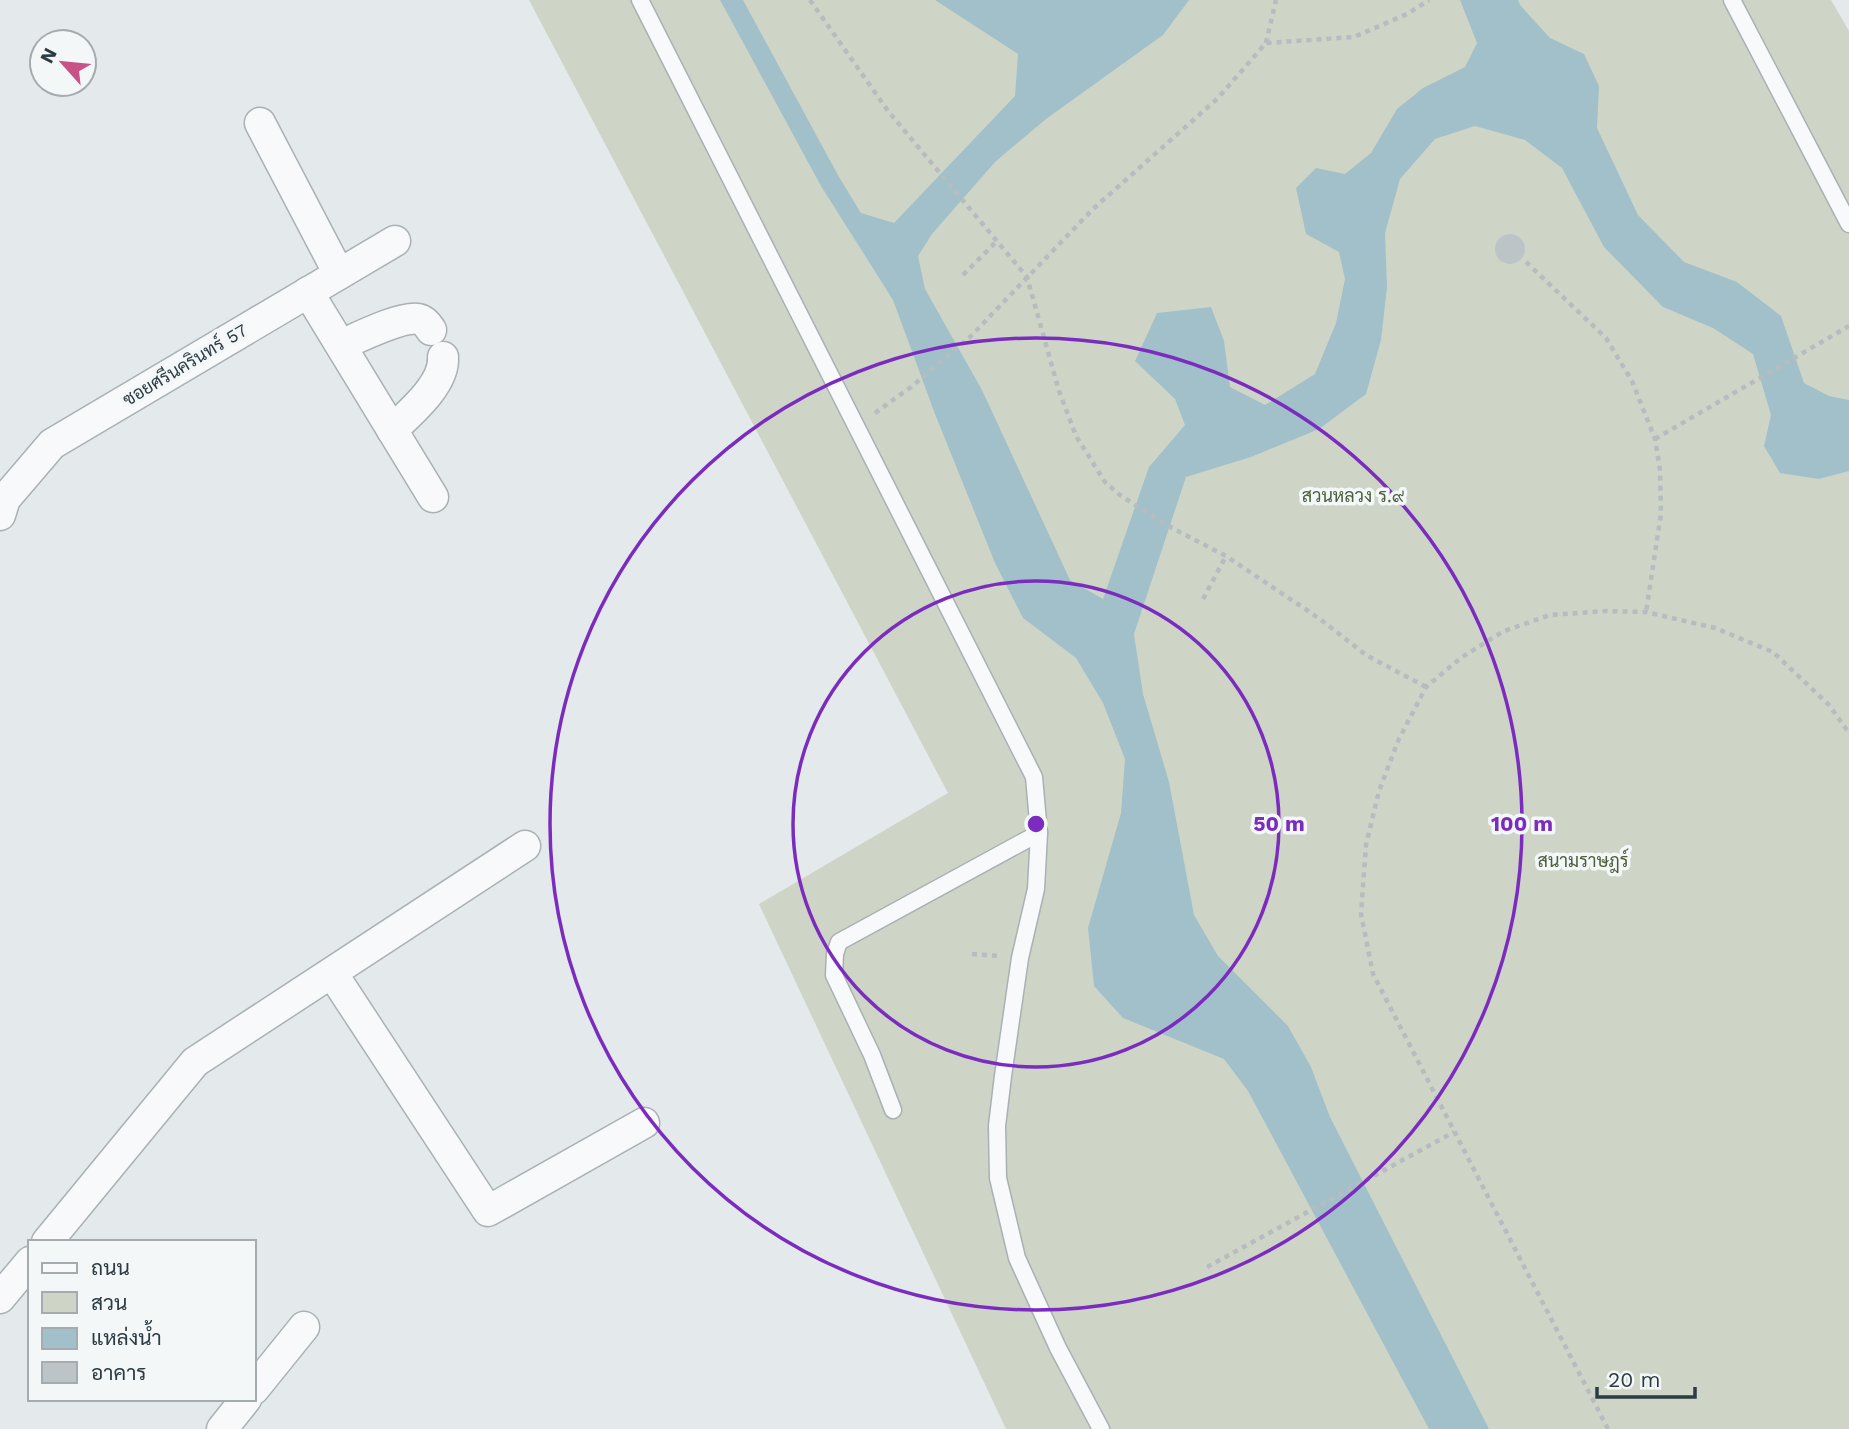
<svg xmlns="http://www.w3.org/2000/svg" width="1849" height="1429" font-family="'Work Sans',Sarabun,sans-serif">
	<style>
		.green { fill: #ced5c6 }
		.water { fill: #a2c0c9 }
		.building { fill: #bcc4c8 }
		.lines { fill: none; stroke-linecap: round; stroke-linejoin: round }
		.service-casing { stroke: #a9b1b5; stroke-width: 19 }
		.minor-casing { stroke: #a9b1b5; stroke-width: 33 }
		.path { stroke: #b6bcbf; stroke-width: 4.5; stroke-dasharray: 5 5; stroke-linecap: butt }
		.service { stroke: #f7f9fa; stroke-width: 16 }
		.minor { stroke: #f7f9fa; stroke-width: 30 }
		.ring { fill: none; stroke: #7b2cbf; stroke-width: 3.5 }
		.labels { text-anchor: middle; stroke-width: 7; stroke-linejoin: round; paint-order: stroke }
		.street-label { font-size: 18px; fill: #2d3b43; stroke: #f4f7f8 }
		.park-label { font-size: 18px; fill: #4c5e3b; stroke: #f4f7f8 }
		.centre { fill: #7b2cbf; stroke: #f4f7f8; stroke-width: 3.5 }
		.ring-label { font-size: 21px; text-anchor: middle; font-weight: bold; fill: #7b2cbf; stroke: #f4f7f8; stroke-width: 7; stroke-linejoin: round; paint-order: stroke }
	</style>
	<rect width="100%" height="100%" fill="#e4e9eb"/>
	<path class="green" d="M529,0h1302l18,31v1398h-843l-247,-525 189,-111z"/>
	<path class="water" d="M720,0h23l96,177 22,36 33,10 121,-127 3,-42 -83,-54h254l-26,35 -117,84 -51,43 -63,72 -14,22 7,33 57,101 88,190 33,19 46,-132 36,-42 -10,-26 -40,-38 22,-48 54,-6 13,34 6,46 35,18 50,-31 21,-51 9,-44 -6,-27 -33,-18 -10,-46 20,-20 29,6 26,-21 26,-44 26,-21 42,-21 12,-24 -17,-43h58l2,5 30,33 34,16 15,32 -2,42 41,87 46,47 53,20 44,34 23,67 25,13 20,4v71l-30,8 -39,-6 -16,-27 7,-31 -18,-61 -40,-26 -50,-21 -59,-60 -42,-79 -37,-28 -50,-14 -40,13 -35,40 -15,54 2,54 -6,53 -15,54 -47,35 -68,28 -65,20 -52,157 9,60 26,88 25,133 24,41 70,70 23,41 19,50 159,312h-60l-181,-338 -24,-32 -101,-41 -29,-32 -6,-58 33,-115 4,-54 -22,-56 -27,-45 -53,-40 -28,-55 -60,-149 -42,-114 -72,-114z"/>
	<circle class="building" cx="1510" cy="249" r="15"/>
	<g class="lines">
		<defs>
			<g id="service">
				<path d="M640,0l394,777 5,56 -3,56 -16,69 -17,118 -6,50 1,52 19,80 41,90 43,81"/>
				<path d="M1732,0l117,224"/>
				<path d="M893,1110l-21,-55 -38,-80 1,-21 4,-12 200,-109"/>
			</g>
			<g id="minor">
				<path d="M260,123l79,151"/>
				<path d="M308,292l125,205"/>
				<path d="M341,345c16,-7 60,-29 77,-26 6,1 10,6 13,11"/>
				<path d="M392,430c18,-17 53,-46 51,-73"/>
				<path d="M0,515l5,-16 47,-55 343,-203"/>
				<path d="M332,973l156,238 156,-88"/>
				<path d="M47,1242l148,-180 330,-216"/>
				<path d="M0,1298l30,-36"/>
				<path d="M254,1389l50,-62"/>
				<path d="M222,1429l24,-30"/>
			</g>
		</defs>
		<use href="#service" class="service-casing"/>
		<use href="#minor" class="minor-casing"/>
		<g class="path">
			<path d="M810,0l78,111 139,166 32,114 17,45 29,46 16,14 51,32 54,28 94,63 46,36 60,32"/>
			<path d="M1266,43l10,-43"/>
			<path d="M1526,262l80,76 26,43 23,58 5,31 1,44 -15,98"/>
			<path d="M963,275l33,-33"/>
			<path d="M875,413l36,-26 59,-50 123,-128 124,-110 49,-56 88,-6 53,-23 22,-14"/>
			<path d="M1655,439l194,-113"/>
			<path d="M1203,599l23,-43"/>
			<path d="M972,954l27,2"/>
			<path d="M1207,1267l247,-135"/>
			<path d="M1608,1429l-235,-455 -12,-60 5,-69 13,-54 19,-50 28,-54 36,-30 42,-26 46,-16 56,-4 40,1 69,16 58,24 56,53 20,28"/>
		</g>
		<use href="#service" class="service"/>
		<use href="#minor" class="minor"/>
	</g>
	<g class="ring">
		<circle cx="1036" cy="824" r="243"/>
		<circle cx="1036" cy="824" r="486"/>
	</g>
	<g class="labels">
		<g class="street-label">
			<text transform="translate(185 365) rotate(-31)" y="6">ซอยศรีนครินทร์ 57</text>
		</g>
		<g class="park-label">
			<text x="1353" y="502">สวนหลวง ร.๙</text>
			<text x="1583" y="867">สนามราษฎร์</text>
		</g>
	</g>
	<circle cx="1036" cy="824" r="10" class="centre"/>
	<g class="ring-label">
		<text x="1279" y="831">50 m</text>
		<text x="1522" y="831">100 m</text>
	</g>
	<rect x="28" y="1240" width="228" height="161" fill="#f4f7f8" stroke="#a4acb0" stroke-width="2"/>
	<rect x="42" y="1263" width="35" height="10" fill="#f7f9fa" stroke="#a4acb0" stroke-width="2"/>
	<text x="91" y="1275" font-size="21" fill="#2d3b43">ถนน</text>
	<rect x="42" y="1292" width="35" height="21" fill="#ced5c6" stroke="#a4acb0" stroke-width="2"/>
	<text x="91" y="1310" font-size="21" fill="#2d3b43">สวน</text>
	<rect x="42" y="1328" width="35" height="21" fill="#a2c0c9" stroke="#a4acb0" stroke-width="2"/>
	<text x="91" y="1345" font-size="21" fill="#2d3b43">แหล่งน้ำ</text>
	<rect x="42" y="1362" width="35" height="21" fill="#bcc4c8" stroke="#a4acb0" stroke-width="2"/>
	<text x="91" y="1380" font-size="21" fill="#2d3b43">อาคาร</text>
	<g transform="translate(63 63) rotate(297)"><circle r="33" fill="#f4f7f8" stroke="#a4acb0" stroke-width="2"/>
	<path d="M0-5L12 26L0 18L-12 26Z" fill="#c75287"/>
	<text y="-10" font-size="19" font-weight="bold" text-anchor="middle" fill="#2d3b43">N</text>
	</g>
	<path d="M1597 1387v10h98v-10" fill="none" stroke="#2d3b43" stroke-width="3.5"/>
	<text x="1608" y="1387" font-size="21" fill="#2d3b43" stroke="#f4f7f8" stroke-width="5" paint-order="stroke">20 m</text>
</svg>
